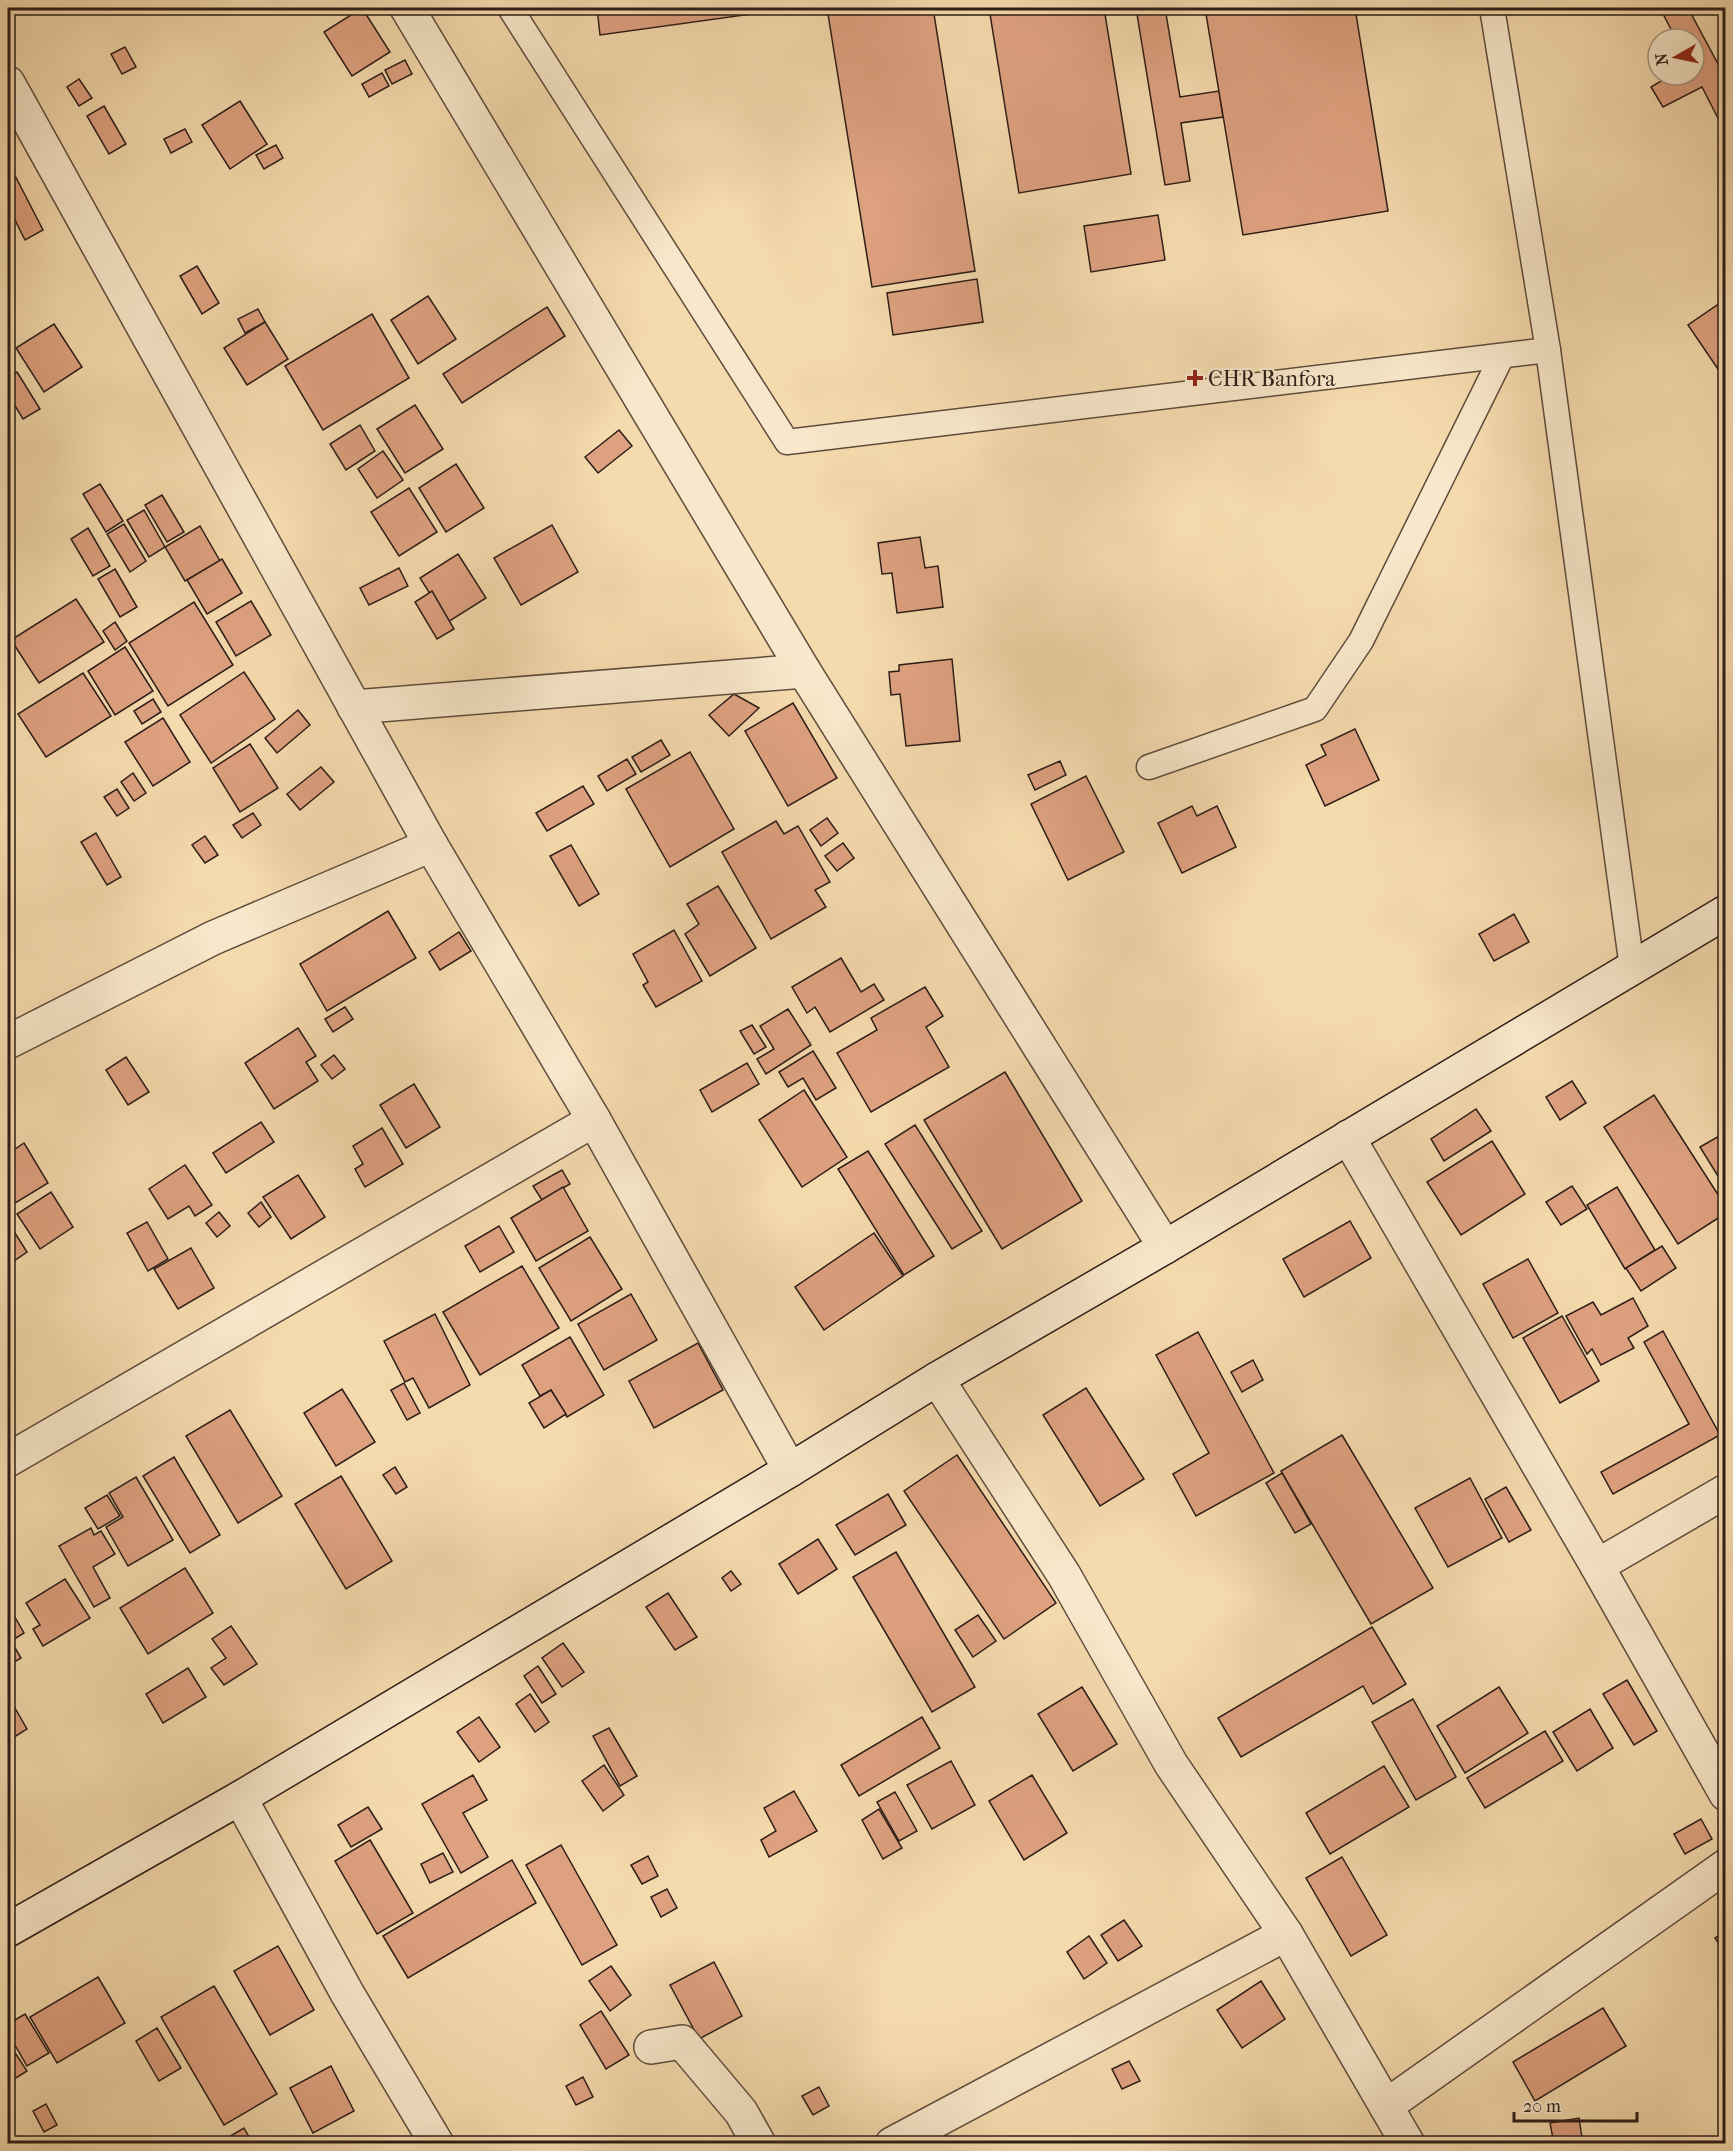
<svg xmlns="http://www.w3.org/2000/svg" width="1733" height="2151" font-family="'IM FELL French Canon',serif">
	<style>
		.building { fill: #dea180; stroke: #2c1d17; stroke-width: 1.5 }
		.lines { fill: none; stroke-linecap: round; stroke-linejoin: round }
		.lane-casing { stroke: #5e4c3c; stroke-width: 27 }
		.street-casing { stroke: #5e4c3c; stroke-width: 36 }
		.secondary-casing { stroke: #2c1d17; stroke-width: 36 }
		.lane { stroke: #f8e7ca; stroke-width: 24 }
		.street { stroke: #f8e7ca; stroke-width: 33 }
		.secondary { stroke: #f8e7ca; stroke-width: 33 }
		.poi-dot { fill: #8f2418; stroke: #f8e7ca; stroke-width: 2 }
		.labels { text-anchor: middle; stroke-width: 4.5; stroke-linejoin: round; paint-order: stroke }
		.poi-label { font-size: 22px; fill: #2c1d17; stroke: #f8e7ca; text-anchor: start }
	</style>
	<rect width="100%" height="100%" fill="#f5daad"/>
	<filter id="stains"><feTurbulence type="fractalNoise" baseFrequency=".00333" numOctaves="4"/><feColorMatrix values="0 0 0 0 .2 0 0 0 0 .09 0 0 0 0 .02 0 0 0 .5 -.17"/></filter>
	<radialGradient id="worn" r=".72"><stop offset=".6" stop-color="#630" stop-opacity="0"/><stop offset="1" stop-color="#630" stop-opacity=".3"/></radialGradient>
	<g class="building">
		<path d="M362,8l28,44 -38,24 -28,-44z"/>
		<path d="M597,8h198l-195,27z"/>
		<path d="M827,8h106l42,263 -103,16z"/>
		<path d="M989,8h115l27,166 -112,19z"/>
		<path d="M1136,8h29l15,89 39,-6 4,26 -42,6 9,58 -25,4z"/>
		<path d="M1205,8h150l33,203 -145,24z"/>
		<path d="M1660,8h28l38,71v55l-24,-47 -39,20 -12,-20 20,-12h23v-36h-18z"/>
		<path d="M125,47l11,20 -14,7 -11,-20z"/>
		<path d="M405,60l7,14 -20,10 -7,-14z"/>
		<path d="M382,73l7,13 -20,11 -7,-13z"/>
		<path d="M79,79l13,19 -13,8 -12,-19z"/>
		<path d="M240,101l27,43 -37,25 -28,-44z"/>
		<path d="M104,106l22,38 -17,10 -22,-38z"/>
		<path d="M185,129l7,13 -21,11 -7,-14z"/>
		<path d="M276,145l7,13 -19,11 -8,-14z"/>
		<path d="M8,162l35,68 -18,10 -17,-34z"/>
		<path d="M1158,215l7,45 -74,12 -7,-46z"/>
		<path d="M197,266l22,37 -17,11 -22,-38z"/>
		<path d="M977,279l6,43 -90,13 -6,-42z"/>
		<path d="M428,296l28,43 -38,25 -27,-44z"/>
		<path d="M1726,299v70l-6,3 -32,-47z"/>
		<path d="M547,307l18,29 -103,67 -19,-29z"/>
		<path d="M258,309l7,13 -20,11 -7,-14z"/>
		<path d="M372,314l37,64 -86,52 -38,-64z"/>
		<path d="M265,322l23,37 -41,26 -23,-37z"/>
		<path d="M54,324l28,43 -38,25 -28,-44z"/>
		<path d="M17,372l23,37 -17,10 -15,-25v-17z"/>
		<path d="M415,405l28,44 -38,24 -28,-44z"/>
		<path d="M360,425l15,26 -29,19 -16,-26z"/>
		<path d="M619,430l13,16 -34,27 -13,-16z"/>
		<path d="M383,451l20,29 -26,18 -19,-29z"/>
		<path d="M456,464l28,44 -38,24 -27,-44z"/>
		<path d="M100,484l23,37 -17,11 -23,-38z"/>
		<path d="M409,488l28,44 -38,24 -28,-44z"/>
		<path d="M162,495l22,37 -17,10 -22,-37z"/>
		<path d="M144,510l21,37 -16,10 -22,-37z"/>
		<path d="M124,524l22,37 -16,11 -23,-38z"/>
		<path d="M552,525l26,47 -57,33 -27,-47z"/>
		<path d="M200,526l20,35 -35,20 -20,-34z"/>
		<path d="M88,528l22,38 -17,10 -22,-37z"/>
		<path d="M920,537l5,31 13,-2 5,41 -46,6 -5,-40 -10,1 -4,-31z"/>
		<path d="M458,554l28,44 -38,24 -28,-44z"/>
		<path d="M222,559l20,34 -35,21 -20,-34z"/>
		<path d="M399,568l9,18 -39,19 -9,-17z"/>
		<path d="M115,569l22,38 -17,10 -22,-38z"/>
		<path d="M432,591l22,38 -17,10 -22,-37z"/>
		<path d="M76,599l28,43 -65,41 -28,-43z"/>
		<path d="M251,601l20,34 -35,21 -20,-34z"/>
		<path d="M194,602l39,63 -65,41 -39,-63z"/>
		<path d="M115,622l12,19 -12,9 -12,-19z"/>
		<path d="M125,647l28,44 -38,24 -27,-44z"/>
		<path d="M952,659l8,82 -54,5 -6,-52 -9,1 -2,-23 10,-1v-6z"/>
		<path d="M244,672l31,47 -64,44 -31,-48z"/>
		<path d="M83,673l28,43 -65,41 -28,-43z"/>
		<path d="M734,694l25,14 -30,28 -20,-21z"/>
		<path d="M153,699l8,13 -19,12 -8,-13z"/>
		<path d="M793,703l44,75 -49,28 -43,-75z"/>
		<path d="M298,710l12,15 -33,28 -12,-15z"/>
		<path d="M163,718l27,44 -37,24 -28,-44z"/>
		<path d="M1355,729l24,51 -54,26 -19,-41 20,-10 -5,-10z"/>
		<path d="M661,740l9,15 -29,17 -9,-15z"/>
		<path d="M250,744l28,44 -38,24 -27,-44z"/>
		<path d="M690,752l44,77 -64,38 -44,-78z"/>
		<path d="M627,759l9,15 -29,17 -9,-15z"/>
		<path d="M1060,761l6,14 -31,15 -7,-15z"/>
		<path d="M321,767l13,15 -34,28 -13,-16z"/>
		<path d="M133,773l13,20 -12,8 -13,-19z"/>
		<path d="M1086,776l38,76 -56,28 -37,-76z"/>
		<path d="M583,786l11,18 -47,27 -11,-18z"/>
		<path d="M117,789l12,19 -12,8 -13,-19z"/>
		<path d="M1192,806l5,10 20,-10 19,41 -54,26 -24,-50z"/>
		<path d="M253,813l8,12 -19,13 -9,-13z"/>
		<path d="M827,818l11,15 -17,13 -11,-16z"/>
		<path d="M776,821l8,13 14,-8 32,56 -15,8 11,17 -55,32 -49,-87z"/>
		<path d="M96,833l25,44 -14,8 -26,-43z"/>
		<path d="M205,836l13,19 -13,8 -13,-18z"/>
		<path d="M843,843l11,15 -17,13 -12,-15z"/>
		<path d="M571,845l28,49 -20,12 -29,-50z"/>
		<path d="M718,886l38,62 -46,28 -25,-42 14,-10 -12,-20z"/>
		<path d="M388,911l28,47 -89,53 -27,-47z"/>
		<path d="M1514,914l15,28 -35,19 -15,-27z"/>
		<path d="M674,930l28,51 -46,26 -13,-22 5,-3 -15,-28z"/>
		<path d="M459,932l12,19 -31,19 -11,-18z"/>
		<path d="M841,958l20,34 13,-8 10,16 -54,32 -15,-25 -8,6 -15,-26z"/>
		<path d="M925,987l18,29 -17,11 23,40 -78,45 -34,-59 40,-23 -6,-12z"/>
		<path d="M345,1007l8,12 -20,13 -8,-13z"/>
		<path d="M788,1009l23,36 -45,29 -9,-15 17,-10 -14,-23z"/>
		<path d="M752,1025l14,22 -12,7 -14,-23z"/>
		<path d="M298,1028l18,28 -10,6 12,19 -44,28 -29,-46z"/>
		<path d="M813,1051l23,37 -20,12 -13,-22 -15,9 -9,-15z"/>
		<path d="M334,1055l11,14 -13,10 -11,-14z"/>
		<path d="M126,1057l23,35 -21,13 -22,-35z"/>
		<path d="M747,1063l12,21 -47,28 -12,-22z"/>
		<path d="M1005,1072l77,129 -80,48 -78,-129z"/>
		<path d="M1572,1081l14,22 -26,17 -14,-23z"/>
		<path d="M414,1084l26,43 -34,21 -26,-43z"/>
		<path d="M804,1090l43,67 -45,30 -43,-67z"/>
		<path d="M1654,1095l72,112v6l-48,31 -74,-117z"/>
		<path d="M1476,1109l15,22 -47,30 -13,-22z"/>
		<path d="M261,1122l13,20 -48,31 -13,-20z"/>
		<path d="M915,1125l67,106 -30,18 -67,-105z"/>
		<path d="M382,1128l21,36 -38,23 -10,-18 8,-5 -10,-18z"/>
		<path d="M1726,1132v57l-26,-42z"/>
		<path d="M1492,1141l33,53 -64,41 -34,-53z"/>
		<path d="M24,1143l24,40 -36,22 -4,-8v-43z"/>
		<path d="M868,1151l66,105 -30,19 -66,-106z"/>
		<path d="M185,1165l27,40 -17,11 -6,-10 -21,13 -19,-30z"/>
		<path d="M562,1170l8,14 -28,16 -9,-14z"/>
		<path d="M298,1175l27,42 -34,22 -28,-42z"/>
		<path d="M1572,1186l15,23 -26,16 -15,-23z"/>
		<path d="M563,1187l25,44 -52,30 -25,-43z"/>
		<path d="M1617,1187l38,63 -30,19 -38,-64z"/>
		<path d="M51,1192l22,35 -33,22 -23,-35z"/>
		<path d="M261,1202l10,15 -12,10 -11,-14z"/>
		<path d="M219,1212l11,14 -13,11 -11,-14z"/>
		<path d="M1350,1221l21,37 -67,39 -21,-38z"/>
		<path d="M8,1222l19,30 -19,13z"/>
		<path d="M147,1222l21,37 -20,12 -21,-38z"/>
		<path d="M499,1226l15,26 -34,20 -15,-26z"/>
		<path d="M874,1233l29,43 -79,54 -29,-43z"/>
		<path d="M590,1237l32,52 -51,32 -32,-53z"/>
		<path d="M1662,1246l14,22 -35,23 -15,-23z"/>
		<path d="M191,1248l23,40 -36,21 -24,-40z"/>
		<path d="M1528,1259l30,54 -45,25 -30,-54z"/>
		<path d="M522,1266l37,62 -79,47 -37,-63z"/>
		<path d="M631,1294l26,46 -53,30 -26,-46z"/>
		<path d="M1633,1298l15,28 -20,12 6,10 -33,17 -9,-16 -5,5 -21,-38 27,-14 8,13z"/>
		<path d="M435,1314l35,71 -41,23 -16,-30 -8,4 -21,-41z"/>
		<path d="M1562,1316l37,65 -39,22 -37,-65z"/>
		<path d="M1663,1331l57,104 -107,59 -12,-22 88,-48 -45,-82z"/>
		<path d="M1198,1332l76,141 -78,43 -23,-42 36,-21 -53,-98z"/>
		<path d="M570,1337l34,58 -37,22 -16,-27 -11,6 -18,-31z"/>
		<path d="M698,1343l25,47 -69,38 -25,-47z"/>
		<path d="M1253,1360l10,20 -21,12 -11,-20z"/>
		<path d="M404,1383l16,30 -13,7 -16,-30z"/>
		<path d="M1086,1388l58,91 -44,27 -57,-91z"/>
		<path d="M342,1389l33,53 -39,24 -32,-53z"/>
		<path d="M551,1390l15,24 -22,14 -15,-25z"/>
		<path d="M230,1410l52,86 -44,27 -52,-87z"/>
		<path d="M1342,1435l91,153 -62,36 -90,-153z"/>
		<path d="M957,1455l99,148 -52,36 -100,-148z"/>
		<path d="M174,1457l46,78 -30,18 -47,-77z"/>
		<path d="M395,1467l12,20 -11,7 -13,-19z"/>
		<path d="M1282,1473l29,51 -16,9 -29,-50z"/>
		<path d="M341,1476l51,85 -46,28 -51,-85z"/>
		<path d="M136,1477l37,63 -45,26 -22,-39 17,-10 -14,-24z"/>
		<path d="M1470,1478l32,60 -54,29 -33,-59z"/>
		<path d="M1506,1487l25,43 -22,12 -24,-43z"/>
		<path d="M888,1494l18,31 -51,30 -19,-30z"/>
		<path d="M107,1495l13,21 -22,13 -13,-21z"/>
		<path d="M91,1528l3,7 7,-4 14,23 -22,13 17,31 -16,9 -35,-61z"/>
		<path d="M818,1539l19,30 -39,25 -19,-30z"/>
		<path d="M896,1552l79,135 -43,25 -79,-135z"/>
		<path d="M185,1568l28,45 -65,41 -28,-46z"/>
		<path d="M731,1571l10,13 -10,7 -9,-13z"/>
		<path d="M65,1579l25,39 -47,28 -10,-17 7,-4 -14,-22z"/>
		<path d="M668,1593l29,44 -22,13 -29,-43z"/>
		<path d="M8,1605l16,28 -13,8 10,17 -13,8z"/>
		<path d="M978,1615l18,26 -23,16 -18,-27z"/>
		<path d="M231,1626l26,38 -33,21 -13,-17 15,-10 -14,-19z"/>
		<path d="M1372,1627l34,57 -33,20 -10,-18 -122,71 -23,-39z"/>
		<path d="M563,1643l21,29 -22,15 -20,-29z"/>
		<path d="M538,1666l18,28 -14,9 -18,-27z"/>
		<path d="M188,1668l18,29 -43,26 -17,-29z"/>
		<path d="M1627,1680l30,51 -23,14 -31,-51z"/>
		<path d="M1082,1687l35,57 -44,27 -35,-57z"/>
		<path d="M1499,1687l29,46 -63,40 -28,-47z"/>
		<path d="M530,1694l19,28 -14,10 -19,-28z"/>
		<path d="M8,1696l19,33 -19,12z"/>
		<path d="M1413,1699l43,78 -40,23 -44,-78z"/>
		<path d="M1590,1709l23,39 -36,23 -24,-39z"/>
		<path d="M479,1717l21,30 -21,15 -22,-30z"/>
		<path d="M922,1717l18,31 -81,48 -18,-31z"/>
		<path d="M609,1728l28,48 -17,10 -27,-50z"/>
		<path d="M1545,1731l18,30 -78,47 -18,-30z"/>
		<path d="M951,1761l24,44 -43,24 -25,-44z"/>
		<path d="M604,1765l20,30 -21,16 -21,-30z"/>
		<path d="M1384,1766l25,41 -79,47 -24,-41z"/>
		<path d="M473,1775l14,25 -24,13 25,44 -27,16 -39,-69z"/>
		<path d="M1032,1775l35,58 -43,27 -35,-59z"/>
		<path d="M794,1791l23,40 -48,26 -8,-17 15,-9 -12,-23z"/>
		<path d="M895,1792l22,39 -18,10 -22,-39z"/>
		<path d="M368,1807l14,22 -31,18 -13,-22z"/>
		<path d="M879,1809l23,39 -19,11 -21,-39z"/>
		<path d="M1701,1819l11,20 -27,15 -11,-20z"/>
		<path d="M370,1840l43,73 -36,21 -42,-73z"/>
		<path d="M561,1845l56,100 -35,20 -56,-100z"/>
		<path d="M443,1853l10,19 -23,11 -9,-19z"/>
		<path d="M648,1856l10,20 -16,8 -11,-19z"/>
		<path d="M1342,1857l45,78 -36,21 -45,-78z"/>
		<path d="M512,1860l24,43 -128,75 -25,-42z"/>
		<path d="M667,1889l10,19 -16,9 -10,-20z"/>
		<path d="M1124,1920l18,26 -24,15 -17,-26z"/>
		<path d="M1726,1931v23l-11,-16z"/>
		<path d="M1089,1936l18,27 -23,16 -17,-27z"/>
		<path d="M278,1946l36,64 -44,25 -36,-64z"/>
		<path d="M714,1962l28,54 -43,23 -29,-54z"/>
		<path d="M611,1966l20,29 -21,16 -21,-30z"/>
		<path d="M98,1977l27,46 -68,40 -27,-46z"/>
		<path d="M1261,1981l24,38 -43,29 -25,-38z"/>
		<path d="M214,1986l63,108 -53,31 -63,-108z"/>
		<path d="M1603,2008l23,38 -91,55 -22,-39z"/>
		<path d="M601,2011l28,44 -23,14 -26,-44z"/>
		<path d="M25,2014l24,39 -22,13 -19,-33v-9z"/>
		<path d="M157,2028l24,40 -22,13 -23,-40z"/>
		<path d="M8,2042l19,29 -19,12z"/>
		<path d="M1129,2061l11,20 -18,8 -10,-20z"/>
		<path d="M331,2066l23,45 -41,22 -23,-45z"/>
		<path d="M583,2077l10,20 -17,8 -10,-19z"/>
		<path d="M819,2087l10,19 -16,9 -11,-19z"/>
		<path d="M46,2104l11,21 -13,7 -11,-21z"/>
		<path d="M1579,2118l4,26h-29l-4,-21z"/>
		<path d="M244,2128l9,16h-29l-2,-3z"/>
	</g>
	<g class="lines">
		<defs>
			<g id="lane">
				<path d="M510,8l277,434 761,-92"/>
				<path d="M1492,8l56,342 84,618"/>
				<path d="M1149,767l166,-58 46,-68 141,-285"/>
			</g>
			<g id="street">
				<path d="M407,8l397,663 361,576"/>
				<path d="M8,83l423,762 163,275 196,350"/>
				<path d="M354,707l450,-36"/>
				<path d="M8,1042l205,-104 218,-93"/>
				<path d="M1348,1137l249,429 129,228"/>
				<path d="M937,1379l127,196 107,189 115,170 122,210"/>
				<path d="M8,1460l586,-340"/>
				<path d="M1597,1566l129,-75"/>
				<path d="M240,1798l107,195 90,151"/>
				<path d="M651,2047l31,-5 59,70 18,32"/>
				<path d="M1386,2106l340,-240"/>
				<path d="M892,2144l394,-210"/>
			</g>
			<path id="secondary" d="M8,1930l232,-132 550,-328 147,-91 228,-132 561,-335"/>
		</defs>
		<use href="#lane" class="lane-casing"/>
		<use href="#street" class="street-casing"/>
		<use href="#secondary" class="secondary-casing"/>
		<use href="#lane" class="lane"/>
		<use href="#street" class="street"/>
		<use href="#secondary" class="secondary"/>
	</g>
	<path class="poi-dot" d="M1192 369h6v6h6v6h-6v6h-6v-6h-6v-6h6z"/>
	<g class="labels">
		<g class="poi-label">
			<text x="1208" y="386">CHR Banfora</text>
		</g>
	</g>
	<rect width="1733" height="2151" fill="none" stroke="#f5daad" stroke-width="30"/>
	<rect x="9" y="9" width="1715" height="2133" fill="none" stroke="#2c1d17" stroke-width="3"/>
	<rect x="15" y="15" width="1703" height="2121" fill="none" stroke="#2c1d17" stroke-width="1.5"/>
	<g transform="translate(1676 57) rotate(261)"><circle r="28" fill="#f8e7ca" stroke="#a69682" stroke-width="1.5"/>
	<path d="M0-4.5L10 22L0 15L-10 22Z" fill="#8f2418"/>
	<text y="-9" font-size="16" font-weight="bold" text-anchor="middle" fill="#2c1d17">N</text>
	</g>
	<path d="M1514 2112v9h123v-9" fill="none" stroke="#2c1d17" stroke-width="3"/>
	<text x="1523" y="2112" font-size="18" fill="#2c1d17" stroke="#f8e7ca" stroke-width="4.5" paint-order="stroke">20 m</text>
	<rect width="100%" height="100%" filter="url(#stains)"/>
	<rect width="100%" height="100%" fill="url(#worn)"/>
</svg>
